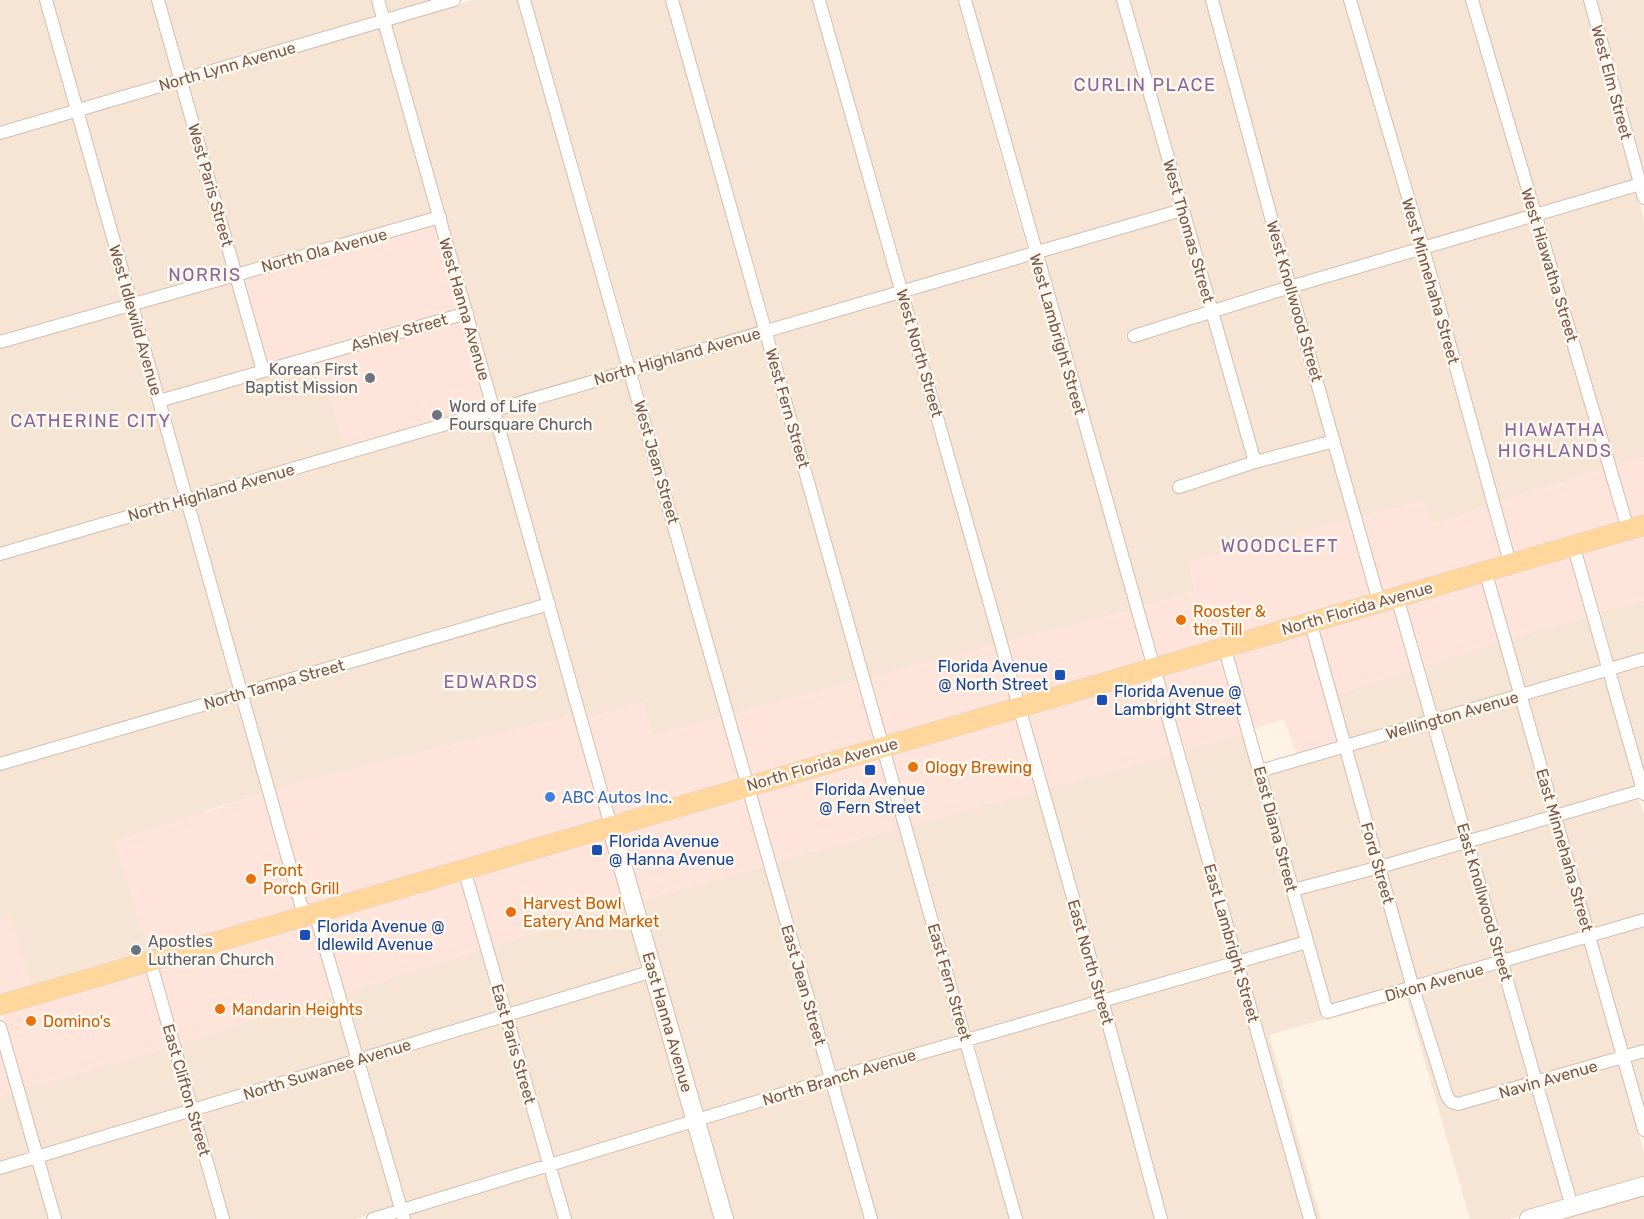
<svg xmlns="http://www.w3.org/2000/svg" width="1644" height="1219" font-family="Rubik,sans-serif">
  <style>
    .residential { fill: #f6e5d4 }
    .commercial { fill: #fee4da }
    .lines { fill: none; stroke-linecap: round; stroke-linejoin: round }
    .street-casing { stroke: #d3bdae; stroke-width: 14 }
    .secondary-casing { stroke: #d6bdab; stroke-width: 20 }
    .primary-casing { stroke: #dcd4d0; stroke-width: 21 }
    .street { stroke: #fff; stroke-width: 12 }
    .secondary { stroke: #fff; stroke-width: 18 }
    .primary { stroke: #ffd79c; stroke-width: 20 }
    .worship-dot { fill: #6b7280; stroke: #fff8ee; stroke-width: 2 }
    .food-dot { fill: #e8710a; stroke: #fff8ee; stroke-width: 2 }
    .transit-dot { fill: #1a4fb4; stroke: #fff8ee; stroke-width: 2 }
    .shop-dot { fill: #3f7fe0; stroke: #fff8ee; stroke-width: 2 }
    .labels { text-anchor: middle; stroke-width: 5; stroke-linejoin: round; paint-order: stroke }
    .street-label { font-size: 16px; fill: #795949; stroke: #fff8ee }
    .worship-label { font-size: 16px; fill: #5b616d; stroke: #fff8ee; text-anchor: start }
    .food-label { font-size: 16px; fill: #c56008; stroke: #fff8ee; text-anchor: start }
    .transit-label { font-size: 16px; fill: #164399; stroke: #fff8ee; text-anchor: start }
    .shop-label { font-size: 16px; fill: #366cbe; stroke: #fff8ee; text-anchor: start }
    .neighbourhood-label { font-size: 18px; letter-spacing: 1.5px; fill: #88659c; stroke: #fff8ee }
  </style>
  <rect width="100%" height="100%" fill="#fdf4e6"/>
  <path class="residential" d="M0,0h39l30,107 -69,20z
    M52,0h99l23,76 -93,27z
    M164,0h208l5,17 -191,56z
    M385,0h50l-47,14z
    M474,0h44l105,366 -125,36 -107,-378z
    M531,0h135l93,327 -124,35z
    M678,0h135l82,287 -124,36z
    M826,0h132l69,249 -120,35z
    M971,0h146l58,206 -136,39z
    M1129,0h77l77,284 -67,20z
    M1219,0h124l72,245 -121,35z
    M1356,0h110l62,212 -101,29z
    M1479,0h105l49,181 -93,27z
    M1596,0h48v175z
    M380,27l52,187 -192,53 -51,-184z
    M177,86l51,185 -92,27 -52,-184z
    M72,117l52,184 -124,36v-199z
    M1636,191l8,30v236l-28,8 -74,-246z
    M1178,217l26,90 -77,26 4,10 76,-25 41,141 -76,24 3,10 82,-25 72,-20 20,72 -160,42 6,29 -52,15 -101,-350z
    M1531,222l73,247 -105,32 -69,-249z
    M1418,255l69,250 -51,20 -14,-24 -61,16 -64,-226z
    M1030,259l102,351 -125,32 -97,-348z
    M231,281l24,86 -92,27 -24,-86z
    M1286,294l40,143 -66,19 -41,-142z
    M898,297l97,348 -125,33 -96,-344z
    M127,312l52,184 -179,52v-200z
    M762,337l96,344 -124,33 -96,-341z
    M319,360l26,88 -155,45 -24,-88z
    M626,376l96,341 -70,19 -9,-34 -55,16 -87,-305z
    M490,416l51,184 -296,87 -52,-184z
    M182,507l51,183 -233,68v-199z
    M1644,600v54l-30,8 -14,-50z
    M544,611l30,104 -265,65 -35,10 -26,-93z
    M1588,616l14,50 -76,22 -15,-50z
    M1500,641l14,51 -76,22 -14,-48z
    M1644,665v106l-27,-98z
    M1412,670l14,47 -77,22 -12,-45z
    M1605,676l30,110 -76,23 -30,-110z
    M236,701l27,93 -59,17 -54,144 -118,35 -23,-72 -9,2v-150z
    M1517,702l31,110 -77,22 -30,-110z
    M1429,728l31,109 -76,23 -32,-110z
    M1243,733l57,205 -58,16 -57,-204z
    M1340,753l33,111 -76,20 -29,-109z
    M1173,754l57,203 -124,36 -58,-205z
    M1036,791l58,206 -123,35 -59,-207z
    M1638,797l6,19v99l-50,14 -32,-110z
    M1551,822l31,111 -76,22 -32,-111z
    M900,828l59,208 -124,36 -59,-210z
    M1463,848l32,110 -78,23 -30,-110z
    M764,866l59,209 -123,39 -62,-213z
    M1375,874l31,110 -75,21 -31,-111z
    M627,904l19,63 -135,41 -19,-62z
    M1644,926v119l-16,5 -31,-110z
    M1585,943l31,110 -75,23 -32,-111z
    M1303,948l20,72 -54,15 52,184h-5l-71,-255z
    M480,950l19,62 -136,40 -18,-60z
    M1233,967l71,252h-136l-59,-215z
    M1498,969l31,110 -74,18 -34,-106z
    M649,978l39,140 -134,40 -40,-139z
    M333,995l19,61 -155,47 -17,-60z
    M1409,995l36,108 -1,3 5,4 11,-1 72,-20 32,114 -54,16h-40l-63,-220 -72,18 -1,-1z
    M1097,1007l58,212h-132l-49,-176z
    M502,1022l41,140 -137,41 -40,-140z
    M962,1046l48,173h-133l-39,-137z
    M168,1047l17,60 -143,43 -18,-61z
    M1644,1056v52l-13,-48z
    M1619,1064l25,89v27l-68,20 -32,-114z
    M355,1066l40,141 -40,12h-126l-29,-106z
    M826,1086l38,133h-134l-27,-95z
    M13,1093l17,60 -30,9v-66z
    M188,1117l28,102h-154l-17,-59z
    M691,1128l26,91h-146l-14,-50z
    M33,1163l16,56h-49v-46z
    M546,1172l12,47h-147l-2,-5z
    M1644,1191v28h-79l-1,-4z"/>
  <path class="commercial" d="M435,224l24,85 -192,55 -24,-86z
    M462,320l25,86 -142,42 -26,-88z
    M1644,457v62l-11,3 -17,-57z
    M1604,469l17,56 -107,31 -15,-55z
    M1422,501l14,24 51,-20 15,55 -119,35 -22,-78z
    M1349,520l23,78 -213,62 -16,-54 52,-15 -7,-29z
    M1644,530v70l-44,12 -19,-64z
    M1569,551l19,65 -77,22 -18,-64z
    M1481,577l19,64 -76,25 -19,-66z
    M1393,604l19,66 -75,24 -19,-70z
    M1132,610l15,53 -124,36 -16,-57z
    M1306,628l31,115 -40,12 -13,-36 -30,10 -23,-79z
    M995,645l17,58 -125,36 -17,-61z
    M1220,653l23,80 -58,17 -23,-80z
    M1150,674l23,80 -125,34 -22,-78z
    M859,681l17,62 -124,36 -18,-65z
    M643,701l9,35 70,-19 18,65 -124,37 -28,-101z
    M1015,713l21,78 -124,34 -22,-75z
    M574,715l30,107 -295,87 -35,-119 35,-10z
    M879,753l21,75 -124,34 -21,-73z
    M743,793l21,73 -126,35 -19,-72z
    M263,794l34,119 -147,42 -36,-114z
    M607,832l20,72 -135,42 -21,-74z
    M460,876l20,74 -135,42 -22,-75z
    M10,917l22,73 -32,10v-80z
    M311,920l22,75 -153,48 -23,-78z
    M145,968l23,79 -144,42 -23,-78z
    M0,1049l13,44 -13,3z"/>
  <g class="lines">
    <g class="street-casing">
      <path id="street" d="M46,0l255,905 17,18 86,296
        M158,0l105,371
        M378,0l233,826
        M524,0l347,1219
        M672,0l344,1219
        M819,0l283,1000 59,219
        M965,0l345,1219
        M1123,0l132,462
        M1212,0l78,287 89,315
        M1350,0l73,248 87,315
        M1472,0l156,529
        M1590,0l54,198
        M0,133l454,-133
        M1134,336l156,-49 354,-104
        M0,342l440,-125
        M159,401l308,-88
        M1179,487l76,-25 79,-21
        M1573,544l71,250
        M0,554l1182,-344
        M1485,570l159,560
        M1397,597l175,610
        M1310,621l103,367 34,108 4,6 7,2 186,-53
        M1224,646l103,366 317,-92
        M0,764l549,-160
        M1260,771l384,-112
        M464,869l101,350
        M1293,890l87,-23 264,-77
        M150,961l73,258
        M0,1027l55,192
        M0,1168l653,-197
        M373,1219l458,-140 476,-137"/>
    </g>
    <g class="secondary-casing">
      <path id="secondary" d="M611,826l113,393
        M1529,1219l115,-33"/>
    </g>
    <g class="primary-casing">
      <path id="primary" d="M0,1005l1644,-480"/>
    </g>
    <use href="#street" class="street"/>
    <use href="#secondary" class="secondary"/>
    <use href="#primary" class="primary"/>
  </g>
  <g class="worship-dot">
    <circle cx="370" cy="378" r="6"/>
    <circle cx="437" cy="415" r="6"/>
    <circle cx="136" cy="950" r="6"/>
  </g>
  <g class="food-dot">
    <circle cx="1181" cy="620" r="6"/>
    <circle cx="913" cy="767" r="6"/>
    <circle cx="251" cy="879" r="6"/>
    <circle cx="511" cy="912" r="6"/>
    <circle cx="220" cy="1009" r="6"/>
    <circle cx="31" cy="1021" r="6"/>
  </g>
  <g class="transit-dot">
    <rect x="1054" y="669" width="12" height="12" rx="3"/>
    <rect x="1096" y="694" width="12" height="12" rx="3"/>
    <rect x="864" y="764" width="12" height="12" rx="3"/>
    <rect x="591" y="844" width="12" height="12" rx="3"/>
    <rect x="299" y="929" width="12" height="12" rx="3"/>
  </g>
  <circle class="shop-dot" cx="550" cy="797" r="6"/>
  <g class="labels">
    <g class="street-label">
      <text transform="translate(227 66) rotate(-16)" y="6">North Lynn Avenue</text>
      <text transform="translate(1612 82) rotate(75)" y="6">West Elm Street</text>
      <text transform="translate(211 185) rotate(74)" y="6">West Paris Street</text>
      <text transform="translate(1189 231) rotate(74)" y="6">West Thomas Street</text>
      <text transform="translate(324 250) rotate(-15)" y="6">North Ola Avenue</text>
      <text transform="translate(1550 265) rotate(73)" y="6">West Hiawatha Street</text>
      <text transform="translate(1431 281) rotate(74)" y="6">West Minnehaha Street</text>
      <text transform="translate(1295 301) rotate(74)" y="6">West Knollwood Street</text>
      <text transform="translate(465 309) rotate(74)" y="6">West Hanna Avenue</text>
      <text transform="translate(136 320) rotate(74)" y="6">West Idlewild Avenue</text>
      <text transform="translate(399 332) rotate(-16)" y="6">Ashley Street</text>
      <text transform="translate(1058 334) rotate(74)" y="6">West Lambright Street</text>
      <text transform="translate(920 353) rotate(74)" y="6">West North Street</text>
      <text transform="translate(677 356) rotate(-16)" y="6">North Highland Avenue</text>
      <text transform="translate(788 408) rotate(74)" y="6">West Fern Street</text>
      <text transform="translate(657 462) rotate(74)" y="6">West Jean Street</text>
      <text transform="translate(211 492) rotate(-16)" y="6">North Highland Avenue</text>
      <text transform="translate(1357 608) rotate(-16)" y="6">North Florida Avenue</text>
      <text transform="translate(274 684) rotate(-16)" y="6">North Tampa Street</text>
      <text transform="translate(1452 715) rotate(-16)" y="6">Wellington Avenue</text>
      <text transform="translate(822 764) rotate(-16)" y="6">North Florida Avenue</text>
      <text transform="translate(1276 829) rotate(75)" y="6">East Diana Street</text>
      <text transform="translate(1565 850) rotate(74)" y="6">East Minnehaha Street</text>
      <text transform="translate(1378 863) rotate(74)" y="6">Ford Street</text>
      <text transform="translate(1485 902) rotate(74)" y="6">East Knollwood Street</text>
      <text transform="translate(1232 943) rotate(74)" y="6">East Lambright Street</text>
      <text transform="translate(1091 962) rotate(74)" y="6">East North Street</text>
      <text transform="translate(950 982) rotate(74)" y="6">East Fern Street</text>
      <text transform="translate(1434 982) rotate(-16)" y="6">Dixon Avenue</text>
      <text transform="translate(804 985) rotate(74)" y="6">East Jean Street</text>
      <text transform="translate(668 1022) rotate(74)" y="6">East Hanna Avenue</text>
      <text transform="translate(514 1044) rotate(74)" y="6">East Paris Street</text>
      <text transform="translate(327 1069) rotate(-17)" y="6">North Suwanee Avenue</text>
      <text transform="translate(839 1077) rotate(-17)" y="6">North Branch Avenue</text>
      <text transform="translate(1548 1079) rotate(-16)" y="6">Navin Avenue</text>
      <text transform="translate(187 1090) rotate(74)" y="6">East Clifton Street</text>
    </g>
    <g class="worship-label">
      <text x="358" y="375" text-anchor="end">Korean First<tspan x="358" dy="18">Baptist Mission</tspan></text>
      <text x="449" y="412">Word of Life<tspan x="449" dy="18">Foursquare Church</tspan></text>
      <text x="148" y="947">Apostles<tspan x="148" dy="18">Lutheran Church</tspan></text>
    </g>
    <g class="food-label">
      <text x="1193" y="617">Rooster &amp;<tspan x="1193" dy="18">the Till</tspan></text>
      <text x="925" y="773">Ology Brewing</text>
      <text x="263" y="876">Front<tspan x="263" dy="18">Porch Grill</tspan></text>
      <text x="523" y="909">Harvest Bowl<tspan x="523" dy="18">Eatery And Market</tspan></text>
      <text x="232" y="1015">Mandarin Heights</text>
      <text x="43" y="1027">Domino's</text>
    </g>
    <g class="transit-label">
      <text x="1048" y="672" text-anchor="end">Florida Avenue<tspan x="1048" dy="18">@ North Street</tspan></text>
      <text x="1114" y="697">Florida Avenue @<tspan x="1114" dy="18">Lambright Street</tspan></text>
      <text x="870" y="795" text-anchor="middle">Florida Avenue<tspan x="870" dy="18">@ Fern Street</tspan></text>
      <text x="609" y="847">Florida Avenue<tspan x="609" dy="18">@ Hanna Avenue</tspan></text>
      <text x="317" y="932">Florida Avenue @<tspan x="317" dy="18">Idlewild Avenue</tspan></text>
    </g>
    <g class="shop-label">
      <text x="562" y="803">ABC Autos Inc.</text>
    </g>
    <g class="neighbourhood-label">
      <text x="1145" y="91">CURLIN PLACE</text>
      <text x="205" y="281">NORRIS</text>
      <text x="91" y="427">CATHERINE CITY</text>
      <text x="1555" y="436">HIAWATHA<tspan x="1555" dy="21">HIGHLANDS</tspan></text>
      <text x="1280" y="552">WOODCLEFT</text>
      <text x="491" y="688">EDWARDS</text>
    </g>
  </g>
</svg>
